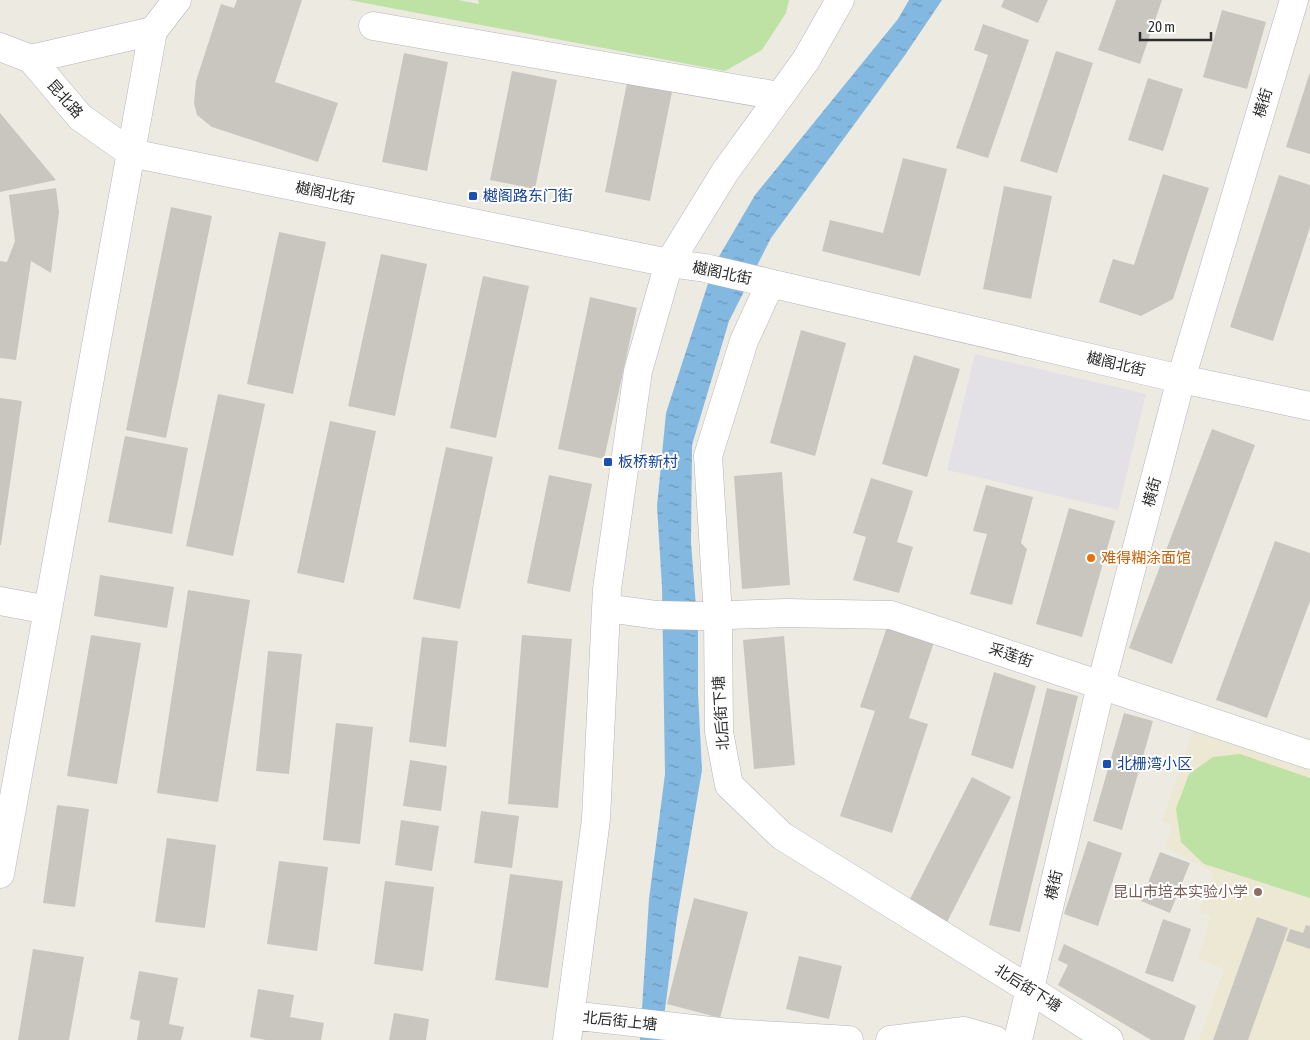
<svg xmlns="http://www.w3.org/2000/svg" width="1310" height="1040" font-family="'Asap Condensed','Noto Sans SC',sans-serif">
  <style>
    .industrial { fill: #e3e1e6 }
    .education { fill: #ece8d4 }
    .pitch { fill: #bde2a3 }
    .water { fill: url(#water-ripples) }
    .building { fill: #c9c6c0 }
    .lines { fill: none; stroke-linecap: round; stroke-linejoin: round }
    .minor-casing { stroke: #b5b5bf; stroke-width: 29 }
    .minor { stroke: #fff; stroke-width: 28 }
    .transit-dot { fill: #1a4fb4; stroke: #fff; stroke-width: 2 }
    .food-dot { fill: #e8710a; stroke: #fff; stroke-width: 2 }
    .education-dot { fill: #8d6e63; stroke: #fff; stroke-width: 2 }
    .labels { text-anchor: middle; stroke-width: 4; stroke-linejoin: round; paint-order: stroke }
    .street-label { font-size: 15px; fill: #2d2d2d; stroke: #fff }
    .transit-label { font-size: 15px; fill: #164399; stroke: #fff; text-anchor: start }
    .food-label { font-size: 15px; fill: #c56008; stroke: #fff; text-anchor: start }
    .education-label { font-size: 15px; fill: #785e54; stroke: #fff; text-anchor: end }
  </style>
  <defs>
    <pattern id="water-ripples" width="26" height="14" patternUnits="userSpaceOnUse" patternTransform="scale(1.25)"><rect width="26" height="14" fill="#83b9e1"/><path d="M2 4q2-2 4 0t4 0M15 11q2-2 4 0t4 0" fill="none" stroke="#6c97b7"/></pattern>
  </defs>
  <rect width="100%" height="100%" fill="#edeae2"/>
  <path class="industrial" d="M975,354l171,40 -28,116 -171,-40z"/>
  <path class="education" d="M1195,725l115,39v276h-111l25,-71 -26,-11 13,-42 -12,-4 14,-40 -48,-24 7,-23 -10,-4z"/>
  <path class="pitch" d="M349,0h109l21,4 -1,-4h311l-3,13 -24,37 -37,21z
    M1240,754l70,24v120l-106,-34 -23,-22 -5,-33 13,-35 24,-17z"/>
  <path class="water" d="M909,0h33l-37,55 -134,183 -42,83 -37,124 -1,98 7,89v61l4,77 -25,148 -16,122h-21l9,-141 16,-125 -3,-187 -5,-81 9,-93 48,-148 41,-70 143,-176z"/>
  <path class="building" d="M237,0h65l-27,82 63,21 -20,59 -106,-35 -15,-12 -3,-12 2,-22 25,-77 13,4z
    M1004,0h44l-10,23 -37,-16z
    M1116,0h46l-22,64 -42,-14z
    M1222,10l44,12 -19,67 -44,-12z
    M983,24l46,16 -41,118 -32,-10 32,-93 -14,-5z
    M1056,51l37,12 -36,110 -37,-12z
    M404,53l44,9 -21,109 -45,-9z
    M512,71l45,9 -22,109 -45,-9z
    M1310,72v82l-24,-7z
    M1148,78l35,11 -20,62 -35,-11z
    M627,83l45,9 -22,109 -45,-9z
    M0,113l56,67 -56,12z
    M903,158l44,11 -27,107 -98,-25 8,-31 53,13z
    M1163,174l46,14 -36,111 -32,17 -42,-14 14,-43 21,6z
    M1279,175l31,10v42l-37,114 -43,-14z
    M1004,186l48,10 -21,103 -48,-10z
    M56,188l3,24 -8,61 -20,-12 -15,99 -16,-2v-97l7,1 8,-21 -6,-46z
    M171,207l41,9 -46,222 -40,-8z
    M279,232l47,10 -33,152 -46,-10z
    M381,254l46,10 -32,152 -47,-10z
    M483,276l46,10 -33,152 -46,-10z
    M590,297l47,11 -33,151 -46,-10z
    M801,330l45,13 -31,113 -45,-13z
    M914,355l46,14 -33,108 -45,-13z
    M218,394l47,10 -32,152 -47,-10z
    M0,398l22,3 -21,144h-1z
    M330,421l46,10 -32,152 -47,-10z
    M1212,429l43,16 -83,219 -43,-16z
    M125,436l63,12 -16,86 -64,-12z
    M446,447l47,10 -33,152 -47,-10z
    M782,472l8,113 -48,4 -8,-113z
    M549,475l43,9 -22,108 -43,-9z
    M871,478l42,13 -16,51 16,5 -14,46 -46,-13 13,-43 -13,-4z
    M986,485l47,12 -12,46 6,6 -15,56 -42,-11 17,-60 -14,-3z
    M1069,508l46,13 -33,116 -46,-13z
    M1275,541l35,12v48l-43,117 -51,-18z
    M100,575l74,12 -7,41 -73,-12z
    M188,590l62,10 -32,202 -61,-9z
    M887,627l47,15 -25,76 19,6 -36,109 -52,-17 35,-105 -15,-4z
    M91,635l50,8 -24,141 -50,-8z
    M522,635l50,4 -14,169 -50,-4z
    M784,636l11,129 -41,4 -11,-129z
    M422,637l36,4 -12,106 -37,-5z
    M268,651l34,3 -13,120 -33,-3z
    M994,672l42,14 -23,83 -42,-14z
    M1047,688l31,8 -58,236 -31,-7z
    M1124,713l29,8 -31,109 -29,-9z
    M336,723l37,4 -13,117 -37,-4z
    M410,760l37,6 -6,45 -38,-5z
    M972,777l39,20 -66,129 -39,-19z
    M57,805l32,4 -14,98 -32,-4z
    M481,811l38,5 -7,52 -38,-5z
    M401,820l38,6 -7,45 -37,-6z
    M167,838l49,7 -11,83 -50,-6z
    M1088,841l34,12 -24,73 -34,-12z
    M1160,852l30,11 -20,50 -29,-12z
    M279,861l49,6 -11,84 -50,-7z
    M510,874l53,7 -15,107 -53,-8z
    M385,881l49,6 -11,84 -49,-7z
    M694,898l54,14 -28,106 -53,-14z
    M1257,917l31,11 -40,112h-35z
    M1163,919l28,10 -18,53 -28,-9z
    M1306,925l4,1v23l-24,-8 4,-12 13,4z
    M1064,944l132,62 -12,34h-33l-93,-55 10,-20 -10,-5z
    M33,949l51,8 -15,83h-51z
    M799,956l43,10 -13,53 -43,-10z
    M139,971l39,7 -9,46 15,3 -3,13h-44l3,-19 -10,-2z
    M258,989l36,6 -4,22 34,6 -3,17h-55l-16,-3z
    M394,1013l35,6 -3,21h-37z"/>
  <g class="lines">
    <g class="minor-casing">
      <path id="minor" d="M373,26l406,70
        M0,47l31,12 49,58 51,36 538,110 36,5 476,111 129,27
        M31,59l122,-28
        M770,284l-26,57 -36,115 10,160 1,116 10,53 53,51 247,153 80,51
        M0,601l48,9
        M606,608l51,7 46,1 83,-3 105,2 419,140
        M0,874l153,-843 24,-31
        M570,1015l159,18 120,7
        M567,1040l29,-221 11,-230 31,-218 31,-108 56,-91 81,-112 34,-60
        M890,1040l74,-9 31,9
        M1018,1040l83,-355 80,-306 113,-379"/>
    </g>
    <use href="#minor" class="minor"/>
  </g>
  <g class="transit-dot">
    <rect x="468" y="191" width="10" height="10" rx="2.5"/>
    <rect x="603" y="457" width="10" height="10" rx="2.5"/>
    <rect x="1102" y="759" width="10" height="10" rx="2.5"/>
  </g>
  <circle class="food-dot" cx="1091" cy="558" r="5"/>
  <circle class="education-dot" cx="1258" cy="892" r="5"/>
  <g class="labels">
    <g class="street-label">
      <text transform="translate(65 99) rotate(48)" y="5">昆北路</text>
      <text transform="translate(1263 103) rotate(-73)" y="5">横街</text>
      <text transform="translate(325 193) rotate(12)" y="5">樾阁北街</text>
      <text transform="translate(722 273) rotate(12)" y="5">樾阁北街</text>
      <text transform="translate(1116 364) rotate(13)" y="5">樾阁北街</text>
      <text transform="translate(1152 492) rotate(-75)" y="5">横街</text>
      <text transform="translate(1011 655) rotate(19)" y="5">采莲街</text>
      <text transform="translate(721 713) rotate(-94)" y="5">北后街下塘</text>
      <text transform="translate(1054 885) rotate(-77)" y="5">横街</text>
      <text transform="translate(1028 988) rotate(32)" y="5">北后街下塘</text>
      <text transform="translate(620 1021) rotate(6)" y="5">北后街上塘</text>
    </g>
    <g class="transit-label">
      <text x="483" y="201">樾阁路东门街</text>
      <text x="618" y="467">板桥新村</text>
      <text x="1117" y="769">北栅湾小区</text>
    </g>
    <g class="food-label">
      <text x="1101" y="563">难得糊涂面馆</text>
    </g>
    <g class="education-label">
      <text x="1248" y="897">昆山市培本实验小学</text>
    </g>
  </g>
  <path d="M1140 32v8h71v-8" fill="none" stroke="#2d2d2d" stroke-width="2.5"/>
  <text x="1148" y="32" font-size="15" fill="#2d2d2d" stroke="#ffffff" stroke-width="4" paint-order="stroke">20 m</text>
</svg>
